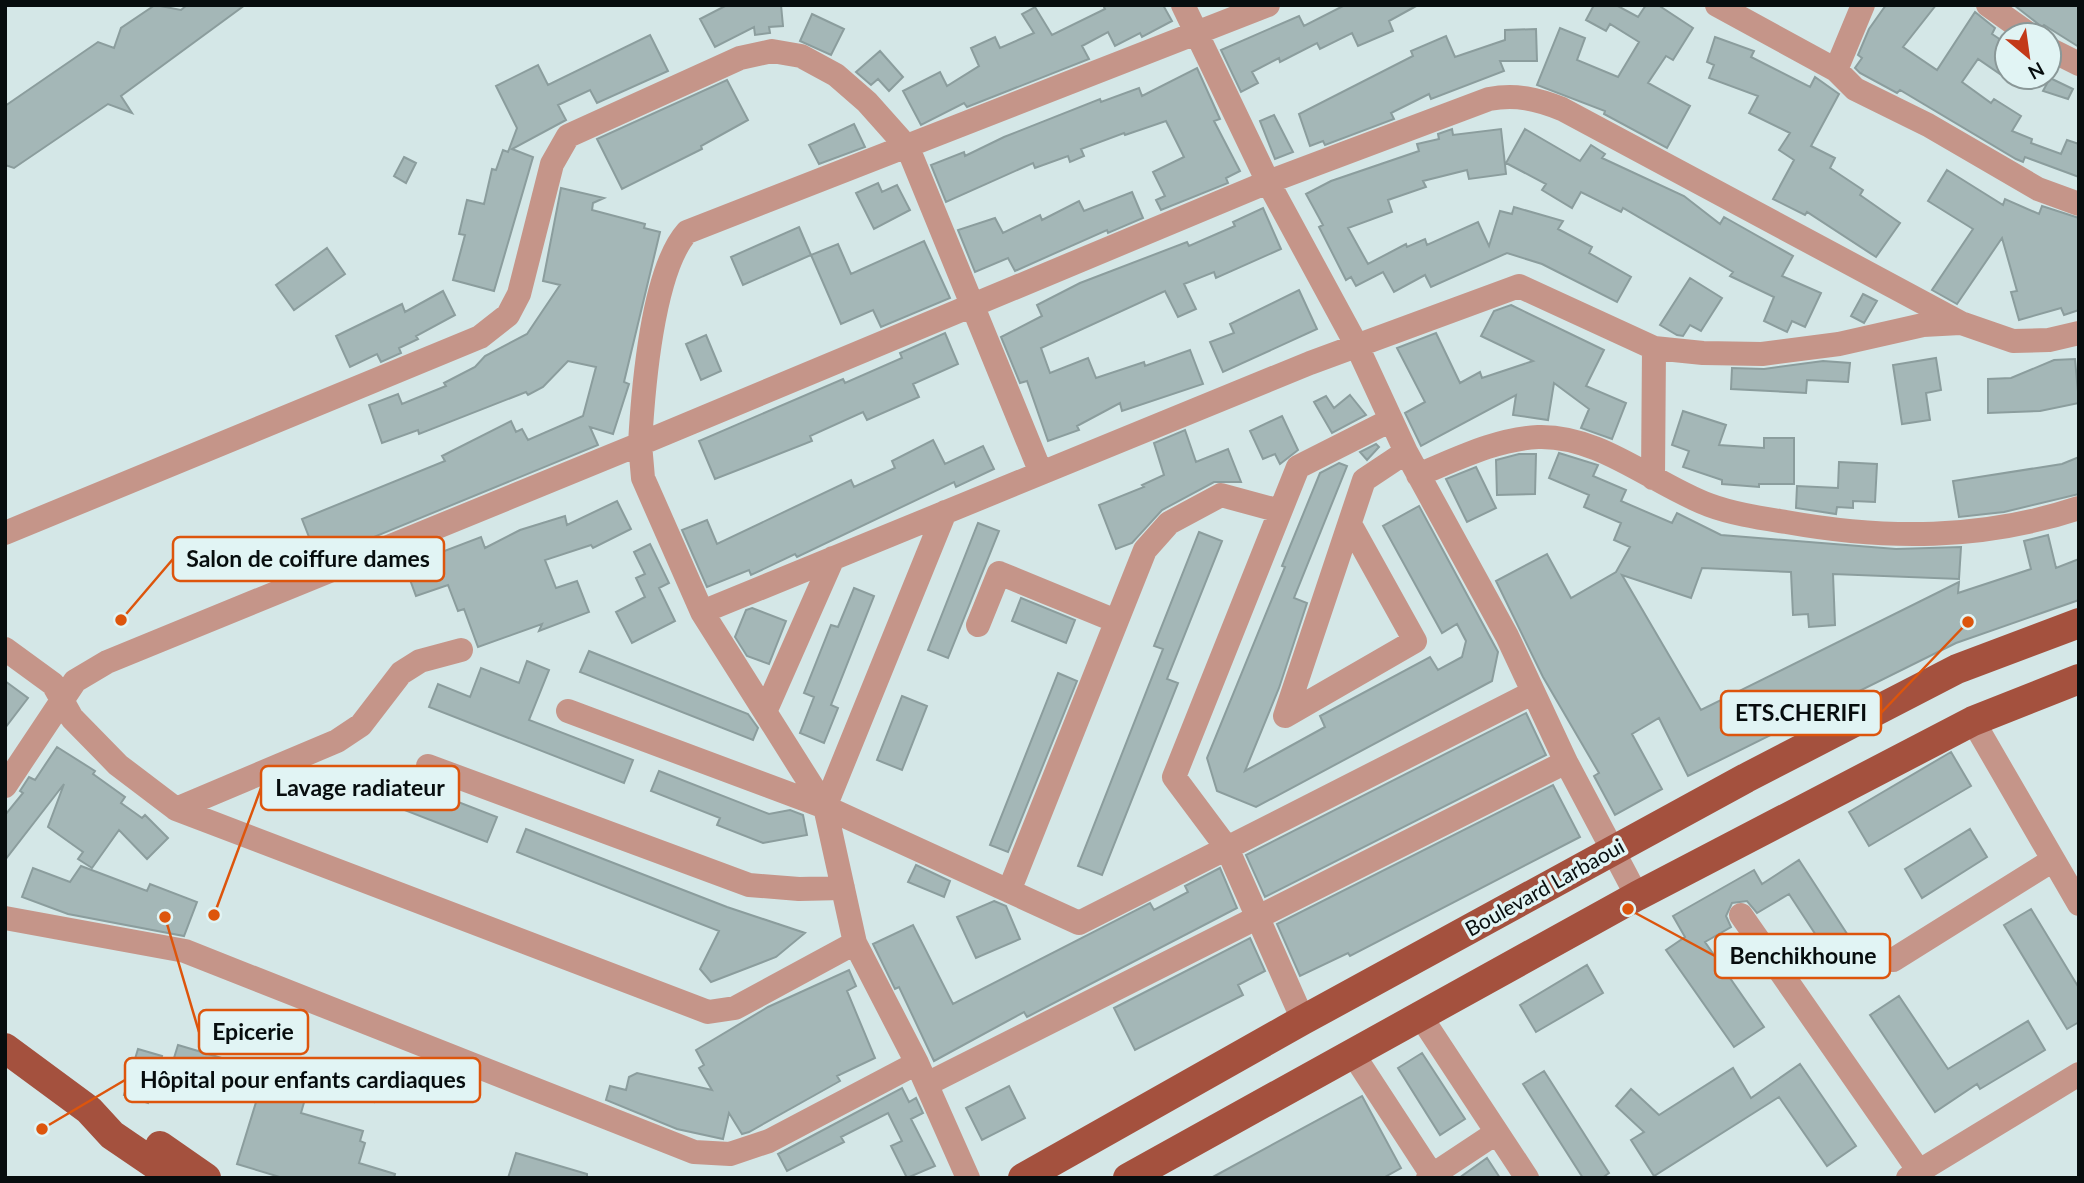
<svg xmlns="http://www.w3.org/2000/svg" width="2084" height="1183" font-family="Lato,sans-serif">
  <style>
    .building { fill: #a4b7b7; stroke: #8b9d9d; stroke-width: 2 }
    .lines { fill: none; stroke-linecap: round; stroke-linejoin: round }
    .minor { stroke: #c59589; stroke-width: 24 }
    .major { stroke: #a4513e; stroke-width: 30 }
    .labels { text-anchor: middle; stroke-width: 7; stroke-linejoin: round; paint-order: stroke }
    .street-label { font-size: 21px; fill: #070d0e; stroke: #e1f4f4 }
    .leader { fill: none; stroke: #dd550c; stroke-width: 2.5 }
    .callout-dot { fill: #dd550c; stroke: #e1f4f4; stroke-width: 2.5 }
    .callout { fill: #e1f4f4; stroke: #dd550c; stroke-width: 2.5 }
    .callout-label { font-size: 23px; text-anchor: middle; font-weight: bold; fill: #070d0e }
  </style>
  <rect width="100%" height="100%" fill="#d4e7e7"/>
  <path class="building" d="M155,5l26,5 6,-5h58l-124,91 11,17 -24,-9 -94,64 -9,-3v-59l93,-64 16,6 7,-20z
    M727,5h54l2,21 -14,1 1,6 -15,2 -1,-8 -39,20 -15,-28z
    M1103,5h60l9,16 -30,16 -2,-4 -25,13 -7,-14 -26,14 7,13 -122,48 -3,-4 -43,22 -18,-34 37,-19 7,14 32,-20 -8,-18 24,-11 5,11 34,-15 -12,-19 13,-7 17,28 53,-26z
    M1345,5h73l-29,16 4,10 -35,15 -6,-13 -32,16 -3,-6 -37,19 -1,-4 -27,14 6,11 -17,9 -20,-42 78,-34 5,10z
    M1594,5h22l22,12 8,-12h12l35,23 -20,32 -7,-4 -18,27 42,23 -23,42 -63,-34 1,-3 -68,-26 23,-57 25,10 -8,22 41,17 21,-35 -29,-18 -4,7 -20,-11z
    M1886,5h50l-33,42 34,23 38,-58 20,16 -3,6 15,10v19l-7,11 -22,-15 -16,23 29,21 3,-4 27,17 -9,15 20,8 -1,4 30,11 6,-14 12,4v33l-54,-20 -2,5 -7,-3 -116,-69 -3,3 -37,-20 -5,-5 7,-10 -4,-3 11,-26z
    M2014,5h65v42l-35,-22 -2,2z
    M812,14l32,15 -13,26 -31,-14z
    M1536,29l1,32h-37l4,10 -73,28 -2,-5 -38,19 3,6 -69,26 -2,-4 -13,5 -11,-32 114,-58 -2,-5 35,-15 9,21 50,-17v-10z
    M650,35l18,36 -71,32 -7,-13 -32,15 8,15 -54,29 21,8 -39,134 -41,-11 12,-45 -6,-1 8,-34 17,4 8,-35 4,1 7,-20 5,2 9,-24 -21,-42 42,-21 10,20z
    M1715,37l39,14 -3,6 59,30 5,-10 24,17 -28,52 24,12 -5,10 33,22 -3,5 40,28 -24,34 -69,-45 -2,3 -32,-16 21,-39 -15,-10 11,-17 -41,-20 9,-17 -49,-18 5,-13 -7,-3z
    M880,51l23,26 -14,14 -11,-12 -7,6 -15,-13z
    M1197,68l23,51 -6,2 26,50 -14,7 2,5 -67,27 -5,-10 9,-4 -12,-24 31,-15 -18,-36 -41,14 -1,-2 -43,16 3,7 -14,6 -2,-6 -33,12 -2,-5 -87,39 -15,-37 33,-13 1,4 39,-19 96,-38 1,3 38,-14 3,8z
    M2050,78l23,11 -5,10 -25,-8z
    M727,80l21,40 -47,26 1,3 -80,40 -25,-50z
    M1274,115l19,37 -18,7 -15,-38z
    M854,124l11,23 -46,17 -10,-19z
    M1452,129l1,6 48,-6 5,45 -37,5 -2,-9 -44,11 3,6 -38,13 4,12 -44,16 20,36 38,-20 1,3 18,-8 2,6 51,-23 11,24 11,-35 12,3 2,-7 49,14 -5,8 34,18 -3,6 42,24 -14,25 -75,-38 -35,-11 -76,34 -6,-12 -31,17 -11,-20 -27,14 -5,-9 -5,3 -27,-53 4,-2 -17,-31 25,-13 88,-30 -2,-7 22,-5 -1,-5z
    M1525,129l55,32 11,-16 14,9 -3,4 82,38 36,28 4,-7 69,39 -11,20 39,17 -16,34 -13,-6 -5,11 -23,-11 10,-24 -44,-21 3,-4 -110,-64 -2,4 -40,-20 -9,16 -30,-18 4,-6 -40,-21z
    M404,157l12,6 -10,20 -12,-7z
    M1947,170l56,35 2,-6 34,15 3,-8 37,12v92l-15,5 -3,-7 -42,12 -8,-28 6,-1 -15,-53 -45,66 -25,-14 41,-61 -45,-28z
    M878,183l4,9 15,-7 13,25 -36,19 -18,-36z
    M561,188l43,10 -11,5 -1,7 53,14 -1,4 16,4 -36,150 5,2 -16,50 -23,-7 8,18 -280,115 -16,-41 143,-58 -3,-5 69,-35 5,11 6,-3 6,11 55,-24 13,-49 -28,-6 -25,26 -15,8 -2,-3 -107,42 -1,-4 -36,13 -13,-38 29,-11 4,10 44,-18 -2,-3 31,-16 10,-11 42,-22 33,-49 -17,-4z
    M1132,192l11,26 -35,15 -1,-3 -92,41 -7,-13 -33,14 -17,-42 37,-12 8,15 37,-18 2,5 37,-19 5,10z
    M1263,208l18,41 -65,29 -2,-6 -30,12 12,25 -18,8 -13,-26 -124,57 9,25 38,-15 8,20 48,-16 1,4 45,-16 13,34 -81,27 -2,-8 -43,23 2,4 -31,11 -21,-60 -7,2 -19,-46 41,-21 -5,-11 43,-22 107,-41 2,4 46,-20 -2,-4z
    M799,227l12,28 -68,30 -12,-28z
    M924,241l26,57 -69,29 -8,-17 -32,14 -30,-69 27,-11 13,30z
    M327,248l18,26 -51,36 -18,-25z
    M1690,278l32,20 -21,33 -11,-6 -7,11 -6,-1 -17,-10z
    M1299,290l18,39 -94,43 -13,-30 24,-9 -4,-9z
    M443,291l12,24 -39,21 2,3 -19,9 2,5 -20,9 -4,-8 -27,13 -14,-31 66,-32 3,8z
    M1863,294l14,7 -13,22 -13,-7z
    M1511,305l93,45 -18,36 40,17 -14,36 -31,-11 8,-19 -35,-26 -6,37 -35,-5 3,-20 -95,51 -16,-33 20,-11 -28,-54 39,-15 24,50 20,-11 2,6 51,-17 -52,-25 13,-25z
    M945,333l13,31 -45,20 6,13 -52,23 -4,-8 -53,24 2,5 -97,38 -16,-38 144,-62 2,4 57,-25 -2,-5z
    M706,335l15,36 -20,9 -15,-36z
    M1936,358l5,32 -15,3 4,27 -28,4 -9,-59z
    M2075,359l4,44 -39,8 -52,2v-34l23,-1 43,-18z
    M1823,361l27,2 -2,19 -41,-2 -1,13 -75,-4 1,-21 32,1z
    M1350,395l16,20 -34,18 -18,-31 12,-6 8,12z
    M1683,411l43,14 -7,20 45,3v-10h30v46h-35v3l-37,-3v-4l-39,-13 6,-16 -17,-6z
    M1282,416l16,34 -18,14 -5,-10 -12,5 -13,-28z
    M1185,430l11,32 32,-13 13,33h-27l-52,28 -30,33 -16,6 -17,-44 45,-18 -2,-2 22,-10 -10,-32z
    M933,440l12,24 38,-18 11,23 -38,18 -2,-5 -157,75 -2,-3 -44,21 -2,-5 -42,17 -25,-57 25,-10 10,24 134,-64 3,7 41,-19 -3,-7z
    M1376,444l3,3 -12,13 -7,-8z
    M1559,453l39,12 -5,11 33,14 -5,11 51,22 5,-10 44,22 175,14 65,-2 -2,32 -126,-5 2,51 -26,2 -1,-13 -15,1 -2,-43 -89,-4 -11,30 -69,-23 79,135 258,-128 -1,11 73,-24 -7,-28 24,-6 8,33 23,-9v41l-123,43 -268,133 -29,-58 -27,16 30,55 -47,26 -21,-39 5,-3 -56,-96 -47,-96 51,-27 24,44 45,-26 14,-25 -16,-7 7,-17 -37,-16 5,-12 -40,-17z
    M1519,454h17l-1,40 -38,1 -1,-35z
    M2079,457v37l-75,18 -45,5 -6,-36 109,-17z
    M1839,462l38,2 -2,38 -22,-1v7l-16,-1 -1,7 -40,-6 1,-22 41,2z
    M1339,463l8,3 -53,132 13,5 -28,85 -34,83 80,-44 -5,-11 110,-59 8,13 24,-13 4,-16 -9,-17 -15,9 -59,-107 36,-20 79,146 -6,29 -236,126 -39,-16 -10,-33 78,-191 -3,-1 38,-93z
    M1476,467l20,41 -29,14 -21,-43z
    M617,501l14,28 -38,19 -2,-3 -46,15 11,28 21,-7 12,31 -50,19 3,-7 -64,23 -14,-38 -6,2 -10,-26 -32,11 -11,-30 76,-29 4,11 35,-18 45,-14 2,9z
    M978,523l21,8 -51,127 -20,-8z
    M1199,532l23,9 -55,138 11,4 -76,192 -24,-9 85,-217 -9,-3z
    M650,544l19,39 -10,5 16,33 -43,22 -16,-31 29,-15 -9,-19 9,-4 -11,-22z
    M854,588l20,8 -43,109 7,3 -14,35 -24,-10 14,-36 -10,-4 27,-68 7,2z
    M1021,598l54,22 -9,23 -54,-22z
    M752,608l34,13 -17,43 -22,-8 -12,-19 11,-27z
    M589,651l159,63 10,14 -5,12 -173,-68z
    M527,661l22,9 -20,50 104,40 -9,23 -195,-76 9,-23 32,13 11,-29 38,15z
    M1058,673l19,8 -69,171 -18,-7z
    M5,681l23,17 -23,30z
    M902,696l25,10 -25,64 -25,-10z
    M1526,713l20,42 -281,142 -19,-42z
    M57,747l38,24 -2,3 32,23 -4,6 21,15 3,-3 23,23 -21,21 -28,-29 -27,38 -14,-9 5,-7 -35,-25 16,-43 -59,76v-45l18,-22 -3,-2 9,-14 6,3z
    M1951,752l20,34 -102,60 -20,-34z
    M659,771l110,43 21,-4 13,5 4,20 -44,8 -46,-18 3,-7 -69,-27z
    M386,774l111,43 -10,25 -111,-43z
    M1553,785l27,52 -230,119 -2,-3 -48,23 -23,-52z
    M526,829l201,78 78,26 -29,24 -65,25 -11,-13 19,-38 -202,-79z
    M1970,829l17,28 -65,41 -17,-29z
    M1799,860l54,83 -22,15 -42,-64 -32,19 -10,-12 -15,2 -6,13 5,11 -26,15 59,85 -30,20 -68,-97 19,-13 -12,-21 81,-46 8,14z
    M916,865l34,16 -6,16 -36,-15z
    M81,866l66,25 3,-7 47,18 -13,34 -116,-22 -46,-17 11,-29 37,14z
    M1220,868l17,40 -210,109 -3,-5 -90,49 -35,-74 -4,2 -22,-45 40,-19 40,79 197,-101 4,7 34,-18 -3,-6z
    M994,901l12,5 14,33 -44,19 -19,-41z
    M2031,909l48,79v34l-12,7 -63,-104z
    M1250,938l15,33 -27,14 5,10 -108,55 -21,-42z
    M1587,965l16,28 -67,39 -16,-27z
    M849,970l7,16 -9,5 28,67 -38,18 3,5 -91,51 -7,2 -13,-21 -6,26 -46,-10 -71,-29 4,-14 16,4 3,-13 8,-4 75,17 -13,-22 5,-3 -8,-15 72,-43z
    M1899,996l49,73 80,-48 17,29 -65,39 -3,-5 -42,28 -65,-97z
    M178,1045l57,17 -8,26 -57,-17z
    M138,1049l24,7 -14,47 -24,-8z
    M1422,1053l43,66 -25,16 -42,-67z
    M1800,1064l56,82 -29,20 -48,-69 -125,79 -23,-36 13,-8 -28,-26 15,-17 28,26 74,-47 18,30z
    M1544,1071l65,102 -7,5h-19l-60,-94z
    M360,1083l18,5 -4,14 -18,-5z
    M261,1086l44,13 -4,14 62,18 -3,10 5,2 -6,20 36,11 -1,4h-111l-46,-14z
    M1009,1086l16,32 -43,22 -16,-32z
    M902,1088l7,14 7,-4 7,15 -12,6 24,47 -28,12 -16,-32 11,-5 -14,-28 -47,24 3,5 -57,29 -9,-17z
    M1362,1096l39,72 -18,10h-172z
    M516,1153l71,21v4h-79z
    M1487,1158l13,20h-41z"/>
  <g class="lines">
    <path class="minor" d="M1183,5l85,177 89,164 49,106 101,184 59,126 71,134
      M1268,5l-581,227c-35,39 -44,159 -47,212l628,-262 221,-83c27,-5 48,0 73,10l399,214 52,18 36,-1 30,-7
      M1717,5l119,65 19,19 73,36 110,64 41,15
      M1988,5l42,30
      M2049,49l30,15
      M1836,70l27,-65
      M1418,475c39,-16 78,-36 120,-38 62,-2 115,47 171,68 24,9 52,13 77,17 100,18 196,18 293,-14
      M1653,478l1,-130
      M1350,524l65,117 -130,75 79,-236 42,-28
      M5,533l475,-196 28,-22 11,-21 33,-130 16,-28 172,-78 32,-7 29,5 35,19 31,27 41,46 133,325
      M702,612l608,-249 209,-77 135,62 49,5 59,1 77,-10 84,-19 37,-2
      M978,625l21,-52 117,48
      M5,649l48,35 19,34 46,47 58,44 532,203 27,-4 120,-65
      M568,711l257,96 254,116 148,-75 -53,-71 124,-310 93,-47
      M765,712l68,-154
      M1973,721l106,183
      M428,766l321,119 50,4 44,-1
      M5,786l70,-105 32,-19 533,-218 3,34 59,134 123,195 30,136 62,120 51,115
      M825,807l120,-295
      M176,809l161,-68 24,-16 40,-52 19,-12 41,-11
      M1009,891l136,-341 24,-27 52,-28 59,16
      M1741,915l178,256
      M5,918l180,33 509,201 36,2 39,-13 148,-78
      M1893,960l160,-100
      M1421,1017l106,161
      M1303,1020l-76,-172 305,-155
      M1353,1054l81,124
      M927,1084l639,-322
      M1428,1178l68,-45
      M1908,1178l171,-104"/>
    <path class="major" d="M5,1048l84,62 23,25 63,43
      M160,1146l46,32
      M1023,1178l280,-158 443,-242 211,-109 122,-46
      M1128,1178l509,-282 336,-175 106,-42"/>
  </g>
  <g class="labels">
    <g class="street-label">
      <text transform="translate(1545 888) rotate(-29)" y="7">Boulevard Larbaoui</text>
    </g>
  </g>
  <path class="leader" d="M121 620L173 559M1968 622L1881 713M214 915L261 788M1628 909L1715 956M165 917L199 1032M42 1129L125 1080"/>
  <g class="callout-dot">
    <circle cx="121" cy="620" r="7"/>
    <circle cx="1968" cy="622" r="7"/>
    <circle cx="214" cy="915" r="7"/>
    <circle cx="1628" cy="909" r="7"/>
    <circle cx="165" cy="917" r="7"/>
    <circle cx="42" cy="1129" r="7"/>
  </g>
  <g class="callout">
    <rect x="173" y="537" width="271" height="44" rx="7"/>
    <rect x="1721" y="691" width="160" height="44" rx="7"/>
    <rect x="261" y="766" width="198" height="44" rx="7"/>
    <rect x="1715" y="934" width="175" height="44" rx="7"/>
    <rect x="199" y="1010" width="109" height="44" rx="7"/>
    <rect x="125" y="1058" width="355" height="44" rx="7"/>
  </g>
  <g class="callout-label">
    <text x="308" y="567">Salon de coiffure dames</text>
    <text x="1801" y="721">ETS.CHERIFI</text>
    <text x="360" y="796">Lavage radiateur</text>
    <text x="1803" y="964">Benchikhoune</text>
    <text x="253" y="1040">Epicerie</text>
    <text x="303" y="1088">Hôpital pour enfants cardiaques</text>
  </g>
  <rect width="2084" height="1183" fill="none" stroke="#070d0e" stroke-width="14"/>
  <g transform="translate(2028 56) rotate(151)"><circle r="33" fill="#e1f4f4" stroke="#8a9898" stroke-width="2"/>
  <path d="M0-5L12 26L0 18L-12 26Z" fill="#c33918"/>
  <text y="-10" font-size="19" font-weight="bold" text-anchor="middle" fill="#070d0e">N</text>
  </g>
</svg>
